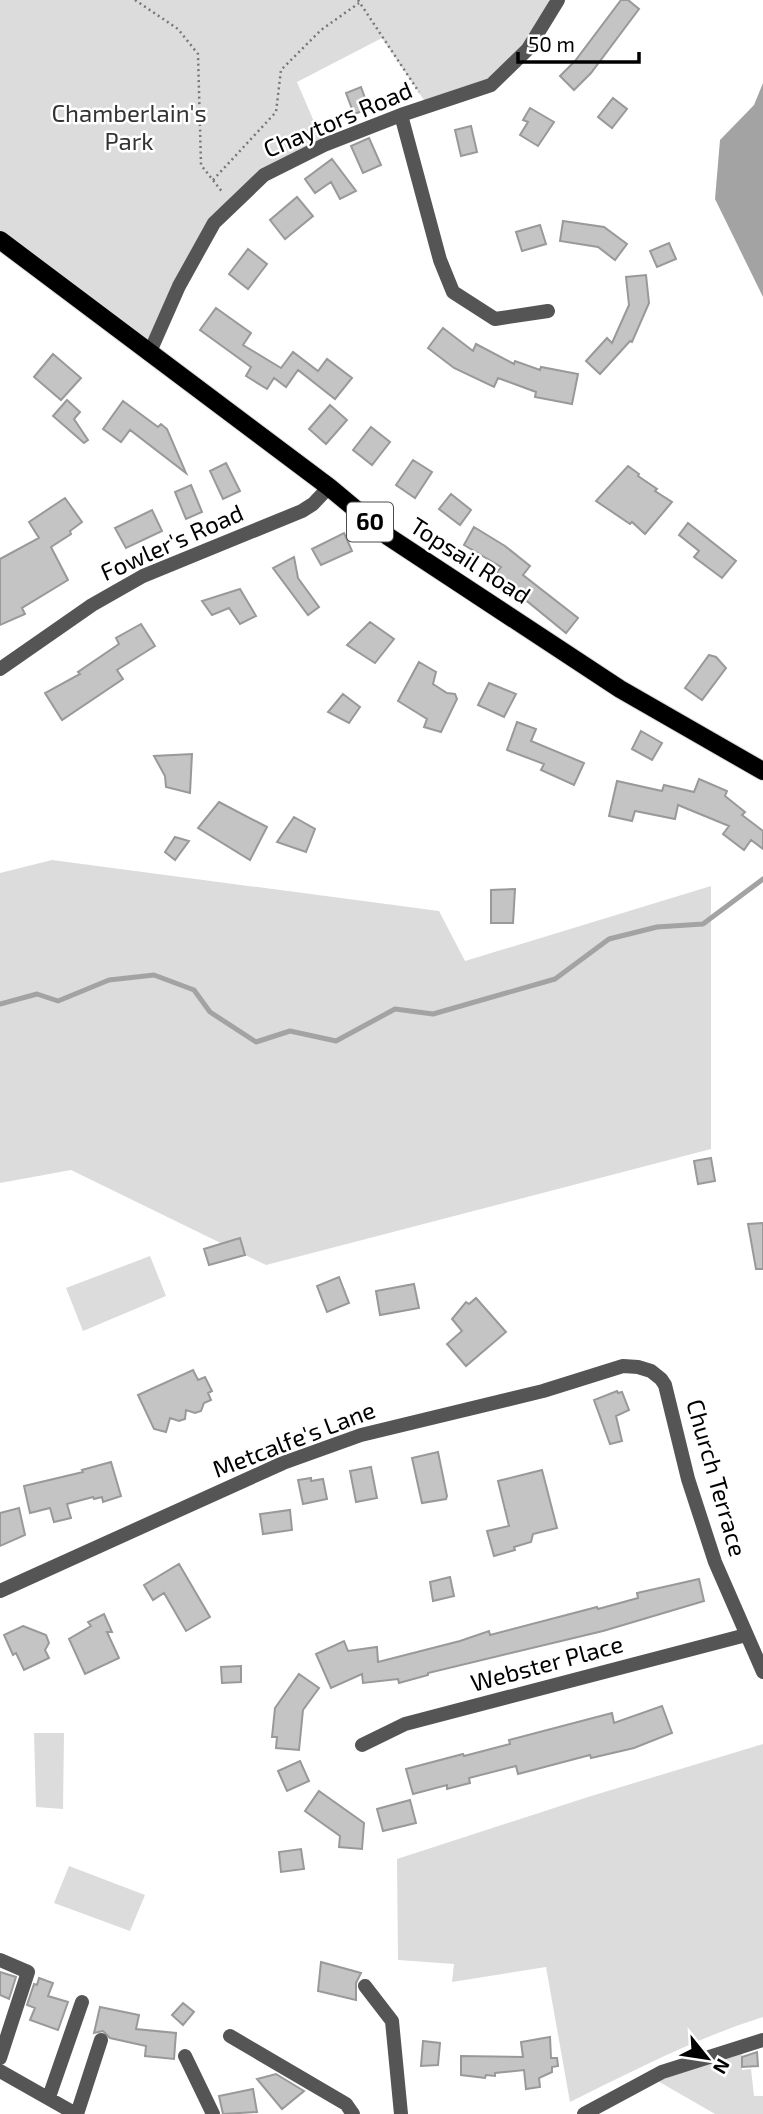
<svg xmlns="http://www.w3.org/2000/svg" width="763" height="2114" font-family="'Exo 2',sans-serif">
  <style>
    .green { fill: #dcdcdc }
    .water { fill: #a3a3a3 }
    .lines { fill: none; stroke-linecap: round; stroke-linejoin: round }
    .stream { stroke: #a3a3a3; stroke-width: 5 }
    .building { fill: #c4c4c4; stroke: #999; stroke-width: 2 }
    .primary-casing { stroke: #dbdbdb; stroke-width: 20 }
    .path { stroke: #777; stroke-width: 2.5; stroke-dasharray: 2 3.5; stroke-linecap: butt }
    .minor { stroke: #555; stroke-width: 14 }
    .tertiary { stroke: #555; stroke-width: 14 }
    .primary { stroke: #000; stroke-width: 18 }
    .labels { text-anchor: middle; stroke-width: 5; stroke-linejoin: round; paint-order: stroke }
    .shield { fill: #fff; stroke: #4c4c4c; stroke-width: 2 }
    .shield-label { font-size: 23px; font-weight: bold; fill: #000 }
    .park-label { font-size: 24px; fill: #333; stroke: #fff }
    .street-label { font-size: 24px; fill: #000; stroke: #fff }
  </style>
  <rect width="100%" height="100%" fill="#fff"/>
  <path class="green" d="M0,0h548l8,5 -65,80 -63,21 -46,-68 -85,44 27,63 -60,30 -50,48 -65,131 -149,-114z
    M52,860l387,51 26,50 246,-75v263l-445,116 -195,-95 -71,13v-310z
    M150,1256l16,40 -83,35 -17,-43z
    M34,1733h30l-1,76 -27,-2z
    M763,1744v273c-67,21 -130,54 -193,85l-24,-135 -94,15 2,-18 -56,-4 -1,-101 191,-62z
    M69,1866l76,29 -15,36 -76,-28z
    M742,2052v18l9,-1 3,27h9v18h-48l-59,-34z"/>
  <path class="water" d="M763,83v214l-48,-98 5,-59 34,-35z"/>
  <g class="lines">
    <path class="stream" d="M0,1004l37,-10 21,7 51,-21 45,-5 40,15 16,22 46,30 34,-11 46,10 59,-32 38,5 122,-35 54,-40 48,-12 46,-3 60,-45"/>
  </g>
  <path class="building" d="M621,0h7l11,9 -48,64 -17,17 -14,-14 15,-15z
    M361,87l8,22 -15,5 -8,-21z
    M613,98l14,11 -15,19 -14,-11z
    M530,108l24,14 -16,24 -18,-11 8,-13 -5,-2z
    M471,126l6,26 -16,4 -6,-26z
    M369,138l12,27 -18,8 -12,-27z
    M332,159l24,32 -16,8 -9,-17 -16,11 -10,-14z
    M297,197l16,19 -28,23 -15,-19z
    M563,221l41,6 23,17 -12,16 -17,-13 -38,-6z
    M540,225l6,19 -24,7 -6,-19z
    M669,243l7,16 -19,8 -7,-16z
    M248,249l19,15 -19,25 -19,-15z
    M646,275l3,28 -17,39 -2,-1 -30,33 -14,-13 21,-23 5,5 17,-38 -3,-28z
    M216,308l35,25 -8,12 38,23 12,-16 25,19 9,-12 25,19 -17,21 -37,-29 -12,17 -12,-9 -7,11 -21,-13 5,-9 -51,-37z
    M443,328l30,23 3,-7 38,20 1,-3 25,9 1,-3 37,7 -6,30 -37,-7 1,-5 -38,-14 -4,9 -40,-19 -26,-20z
    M53,354l28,24 -20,22 -27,-23z
    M67,400l13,12 -6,7 14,21 -4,3 -31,-27z
    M123,401l35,26 3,-3 6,5 19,44 -56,-43 -9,12 -18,-13z
    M330,405l17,15 -21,24 -17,-15z
    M371,427l19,15 -18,23 -19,-15z
    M413,460l19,12 -17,26 -19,-13z
    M226,463l14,28 -17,8 -13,-28z
    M628,466l11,8 -1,2 19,13 -2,2 17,11 -27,32 -13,-12 -2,2 -34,-23z
    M191,485l11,27 -16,7 -11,-27z
    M451,494l20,16 -11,15 -21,-16z
    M65,498l17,24 -12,9 1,3 -20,13 17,33 -46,28 3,6 -25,11v-66l39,-21 -10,-16z
    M152,510l10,21 -36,17 -11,-20z
    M688,523l48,38 -14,17 -28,-21 5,-6 -20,-16z
    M474,527l31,19 25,20 -7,9 55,43 -12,15 -71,-58 6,-8 -37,-22z
    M344,533l8,18 -31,14 -9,-16z
    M294,557l4,21 21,29 -11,8 -35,-47z
    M240,589l16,27 -16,8 -11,-16 -17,7 -10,-14z
    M370,622l24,17 -19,24 -28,-18z
    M141,624l14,22 -38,24 6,9 -61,41 -17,-27 35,-19 -2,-2 41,-28 -3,-6z
    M709,655l7,2 10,11 -24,32 -17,-12z
    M419,662l17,10 -3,12 14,9 8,1 2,5 -16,33 -17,-5 3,-8 -29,-18z
    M489,683l27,11 -12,23 -26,-12z
    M343,694l17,13 -11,16 -21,-11z
    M517,722l19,7 -5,12 53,22 -10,22 -33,-15 3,-6 -37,-14z
    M641,731l21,12 -10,17 -20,-11z
    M192,754l-2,39 -24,-6 -1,-11 -11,-20z
    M699,779l28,12 -2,5 20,16 -3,3 21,16v18l-12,-9 -7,10 -21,-16 6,-8 -51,-21 -3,14 -40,-8 -3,10 -23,-5 8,-35 45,10 2,-6 30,7z
    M219,802l48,25 -17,33 -52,-32z
    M294,817l21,12 -9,23 -29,-10z
    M175,837l14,4 -14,19 -10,-8z
    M515,889l-2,34h-22v-33z
    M711,1158l4,23 -17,3 -4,-23z
    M763,1223v46h-7l-8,-45z
    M240,1238l5,17 -36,10 -5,-16z
    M339,1277l10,26 -22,9 -10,-26z
    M414,1284l5,24 -39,7 -4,-24z
    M476,1298l30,34 -40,34 -19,-22 15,-13 -10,-12 14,-17 3,2z
    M193,1370l5,10 7,-3 7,14 -4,2 3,7 -7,3 -3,8 -6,2 -9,-3 -1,9 -6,2 -9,-3 -4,14 -12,-3 -16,-34z
    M617,1391l1,2 4,-1 7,18 -13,6 6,25 -12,3 -16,-44z
    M438,1452l9,44 -1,3 -24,4 -10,-45z
    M111,1462l10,34 -18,6 -1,-5 -8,2 -1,-2 -26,7 4,14 -17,4 -4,-14 -20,5 -6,-27 59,-14 -1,-2z
    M371,1467l6,31 -21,4 -6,-31z
    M542,1470l15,58 -24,6 -2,8 -17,5 1,3 -21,6 -7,-25 22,-5 -11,-45z
    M311,1478v3l12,-2 4,20 -24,5 -5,-24z
    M19,1508l6,27 -25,11v-33z
    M290,1510l2,20 -29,4 -3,-20z
    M179,1564l31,53 -24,14 -22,-38 -11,7 -9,-15z
    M450,1577l4,19 -21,5 -3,-19z
    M699,1579l5,22 -101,30 -175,42v2l-29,8 -1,-4 -35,4 -1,-9 -31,14 -15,-34 28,-13 4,10 29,-4 1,15 82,-21 29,-10 1,4 107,-28 1,2 40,-11 -1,-5z
    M104,1614l8,18h-5l12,26 -34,16 -16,-35 22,-13 -3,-4z
    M23,1626l23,9 3,8 -4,7 4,8 -25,12 -8,-17 -3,2 -9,-20z
    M241,1666v16l-19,1 -1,-16z
    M299,1674l20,14 -16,22 -4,40 -23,-2 1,-11h-5l3,-29z
    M662,1706l10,27 -38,15 -43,10 -1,-3 -72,19 -2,-8 -47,12 1,5 -23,6v-4l-34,9 -7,-25 57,-15 1,2 46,-12 -1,-4 103,-27 2,10z
    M300,1761l9,20 -22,10 -9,-20z
    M319,1791l45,32 -2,26 -23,-2 1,-11 -35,-25z
    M410,1800l6,23 -33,8 -6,-22z
    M301,1849l3,20 -23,3 -2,-20z
    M321,1962l40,11 -5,10v17l-38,-9z
    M0,1972l16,5 -7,22 -9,-4z
    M39,1978l14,5 -5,13 20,6 -10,28 -28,-10 5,-12 -8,-3 7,-21 3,1z
    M183,2003l11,9 -11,13 -11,-10z
    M100,2007l39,8 -3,14 40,4 -2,26 -29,-3 1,-10 -36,-8 -7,-7 -9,2z
    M550,2037l1,21h6l1,8 -6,1v5l-13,6 1,9 -14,2 -2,-19 -29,3v3l-9,-1 -1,3 -24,-3v-19l62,1 -2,-15z
    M423,2041l17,2 -2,22 -17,1z
    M757,2052l1,14 -16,1v-10z
    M276,2074l28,17 -22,18 -25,-30z
    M253,2089l4,23 -34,2 -4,-18z"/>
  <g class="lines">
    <g class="primary-casing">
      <path id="primary" d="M0,240l329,247 60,50 231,152 143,82"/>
    </g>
    <path class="path" d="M135,0l43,29 20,25 3,111 22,28
      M358,0l61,92
      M213,180l63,-68 5,-42 40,-40 38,-27"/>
    <path class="minor" d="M401,115l39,145 13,32 42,27 53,-8
      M149,354l30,-68 35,-63 50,-48 60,-30 77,-30 90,-30 37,-36 30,-49
      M0,1591l283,-128 78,-28 182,-44 80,-25 15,1 13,4 10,8 4,6 23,94 27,83 48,110
      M362,1745l43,-21 341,-89
      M0,1960l28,12 -28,86
      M365,1986l27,35 9,93
      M230,2036l116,68 7,10
      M185,2056l28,58
      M0,2071l76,43
      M49,2097l33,-95
      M77,2114l24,-74
      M584,2114l78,-42 101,-32"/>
    <path class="tertiary" d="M0,669l92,-64 51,-29 159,-65 11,-7 16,-17"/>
    <use href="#primary" class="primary"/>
  </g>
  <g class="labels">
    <rect class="shield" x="347" y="502.5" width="46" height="39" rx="5"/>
    <g class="shield-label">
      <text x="370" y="530">60</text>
    </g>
    <g class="park-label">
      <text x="129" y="122">Chamberlain's<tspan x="129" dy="28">Park</tspan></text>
    </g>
    <g class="street-label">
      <text transform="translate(338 120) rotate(-23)" y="8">Chaytors Road</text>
      <text transform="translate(172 543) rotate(-24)" y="8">Fowler's Road</text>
      <text transform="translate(470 561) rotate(33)" y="8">Topsail Road</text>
      <text transform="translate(294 1440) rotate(-21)" y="8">Metcalfe's Lane</text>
      <text transform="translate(716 1478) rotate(74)" y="8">Church Terrace</text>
      <text transform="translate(547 1664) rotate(-15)" y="8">Webster Place</text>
    </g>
  </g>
  <g transform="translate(707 2058) rotate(120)" stroke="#ffffff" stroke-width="5" paint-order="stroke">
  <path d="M0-5L12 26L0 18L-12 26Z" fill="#000000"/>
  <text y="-10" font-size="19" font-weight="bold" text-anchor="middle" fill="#000000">N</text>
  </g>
  <path d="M518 52v10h121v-10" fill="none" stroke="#000000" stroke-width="3.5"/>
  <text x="528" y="52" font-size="21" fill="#000000" stroke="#ffffff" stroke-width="5" paint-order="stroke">50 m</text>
</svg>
